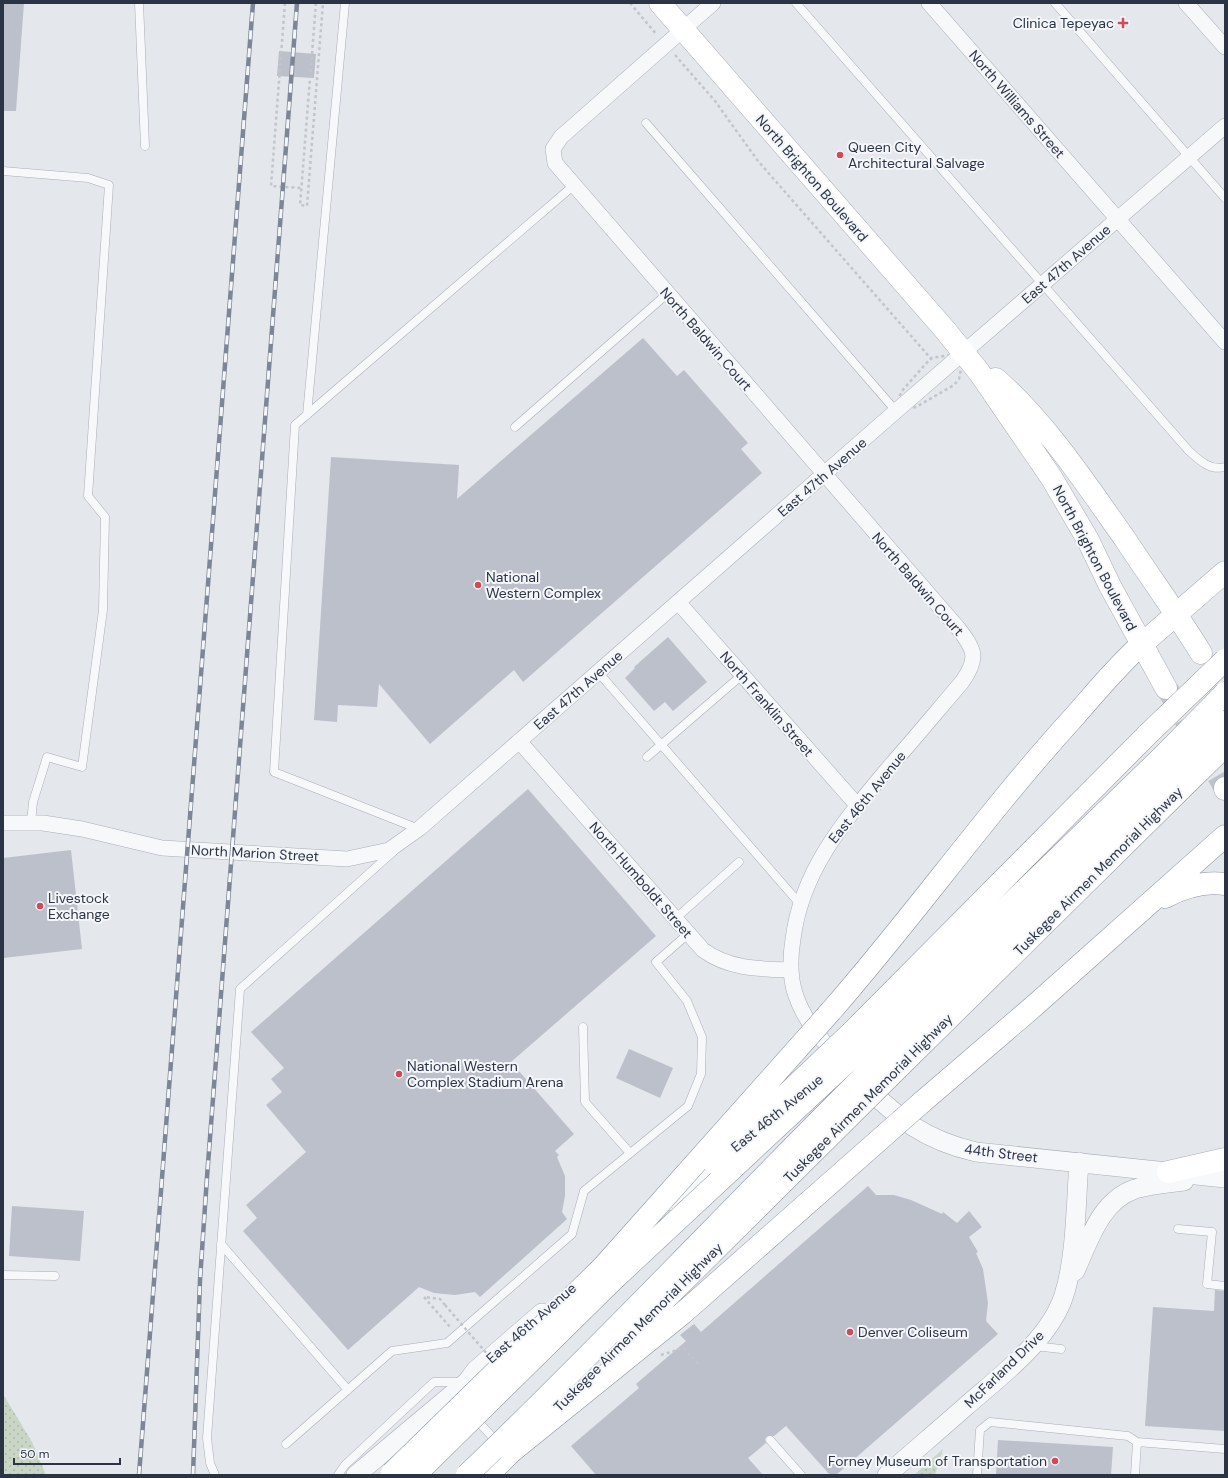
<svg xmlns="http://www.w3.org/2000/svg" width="1228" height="1478" font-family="'DM Sans',sans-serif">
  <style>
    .grass { fill: url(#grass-dots) }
    .building { fill: #bbc0ca }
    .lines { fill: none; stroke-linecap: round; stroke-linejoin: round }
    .secondary-tunnel { stroke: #bfc3cb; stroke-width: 22; stroke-dasharray: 22 11; stroke-linecap: butt }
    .service-casing { stroke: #a9aeb7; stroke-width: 9 }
    .minor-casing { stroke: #a9aeb7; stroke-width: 16 }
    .tertiary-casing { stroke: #a9aeb7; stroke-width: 20 }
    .secondary-casing { stroke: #a9aeb7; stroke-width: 23 }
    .motorway-casing { stroke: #8b94a3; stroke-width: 23 }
    .path { stroke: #c2c5cb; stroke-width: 2.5; stroke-dasharray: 3 3; stroke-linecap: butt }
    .service { stroke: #f7f8fa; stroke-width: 8 }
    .minor { stroke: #f7f8fa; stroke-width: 15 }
    .tertiary { stroke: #f7f8fa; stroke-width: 19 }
    .secondary { stroke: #fff; stroke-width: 22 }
    .motorway { stroke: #fff; stroke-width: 22 }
    .rail-casing { stroke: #7d8696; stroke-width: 4.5 }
    .rail { stroke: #f4f6f9; stroke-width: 3; stroke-dasharray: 9; stroke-linecap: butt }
    .motorway-bridge-casing { stroke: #8b94a3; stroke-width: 23; stroke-linecap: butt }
    .path-bridge { stroke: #c2c5cb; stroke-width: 2.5; stroke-dasharray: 3 3; stroke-linecap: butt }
    .motorway-bridge { stroke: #fff; stroke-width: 22 }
    .poi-dot { fill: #d1495b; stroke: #f4f6f9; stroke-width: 1.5 }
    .labels { text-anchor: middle; stroke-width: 4; stroke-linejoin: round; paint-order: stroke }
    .poi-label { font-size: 14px; fill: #2b3445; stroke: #f4f6f9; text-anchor: start }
    .street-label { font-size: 14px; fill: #2b3445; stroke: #f4f6f9 }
  </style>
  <defs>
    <pattern id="grass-dots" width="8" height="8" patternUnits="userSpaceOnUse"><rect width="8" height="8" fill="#c9d6c5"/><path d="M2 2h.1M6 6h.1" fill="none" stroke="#adb8ab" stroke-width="1.8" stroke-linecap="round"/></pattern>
  </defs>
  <rect width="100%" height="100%" fill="#e4e7ec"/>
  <path class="grass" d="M3,1394l29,48 14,33h-43z
    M943,1449l-8,26h-21z"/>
  <path class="building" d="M3,3h21l-8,108h-13z
    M279,51l37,3 -2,24 -37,-2z
    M643,338l34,38 7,-6 64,73 -7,6 21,24 -239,209 -9,-12 -84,74 -51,-60 -2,23 -39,-2 -1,17 -23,-2 17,-263 128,8 -2,34z
    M668,637l39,45 -34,29 -8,-9 -11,9 -29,-33 10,-10 -1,-1z
    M528,789l128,147 -145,126 63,72 -19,17 4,4 -2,2 8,19v20l-3,16 5,7 -87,78 -5,-5 -20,3 -21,-2 -15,-6 -71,63 -105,-119 14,-13 -11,-13 60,-53 -40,-47 16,-13 -11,-13 13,-11 -33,-36z
    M71,850l11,99 -79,9v-100z
    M629,1049l44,19 -13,30 -44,-20z
    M868,1186l8,9h18l17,5 31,14 1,-2 14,11 12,-12 13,16 -13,10 9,15 -2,1 7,16 5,34 -2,18 12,13 -162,141h-6l-44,-49 -12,10h-7l-2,3 1,4 -18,15 15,17h-167l-25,-29 68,-58 -3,-4 50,-43 -6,-6 14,-11 7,8z
    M12,1206l72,5 -4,50 -71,-5z
    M1215,1290l10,1v140l-80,-5 8,-119 61,4z
    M998,1440l115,7 -2,28h-115z"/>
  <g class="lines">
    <path class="secondary-tunnel" d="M1168,690l57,98"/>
    <g class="service-casing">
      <path id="service" d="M139,3l6,143
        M796,3l393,448c10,9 21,20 36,16
        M1055,3l170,195
        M646,123l250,288
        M3,171l85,7 21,7 -21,311 17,21 -2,93 -21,157 -35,-10 -14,45 -2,21
        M307,415l38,-412
        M515,427l152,-133
        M598,672l202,232
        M647,757l95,-82
        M419,829l-145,-57 21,-347 278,-239
        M675,919l64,-57
        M583,1027l2,75 45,51
        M1178,1229l34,3 -5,52 18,2
        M221,1244l127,146
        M3,1275l52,1
        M1034,1346l27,3
        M475,1418l21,23
        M770,1440l31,35
        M286,1444l106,-93 55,-8 125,-109 12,-43 104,-85 13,-32 1,-37 -15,-36 -31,-39 32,-28
        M215,1475l-5,-12 -3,-25 33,-449 154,-138
        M338,1475l7,-10 89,-83h28
        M977,1475l3,-45 10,-8 138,14 9,6 88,7
        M1135,1475l2,-33"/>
    </g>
    <g class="minor-casing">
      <path id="minor" d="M713,3l-152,134 -8,12 2,14 403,465c17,22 21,30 4,54 -24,28 -47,56 -71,83 -44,53 -89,103 -98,174 -3,19 -4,38 3,57 8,24 25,43 42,62
        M929,3l296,339
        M1186,3l39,44
        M678,602l179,203
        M519,741l184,209c26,19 56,19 87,20
        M3,823h40l39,6 80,19 185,11 42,-9 31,-22 476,-417 329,-285"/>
    </g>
    <g class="tertiary-casing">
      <path id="tertiary" d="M862,1083c37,36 62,57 114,69l249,26
        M672,1201l54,-46
        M1075,1271c14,-30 25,-70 60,-82 16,-5 33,-6 49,-8
        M356,1475l111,-93 9,-12 66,-57
        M887,1475c26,-23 52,-45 78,-68 34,-30 85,-67 99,-112 12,-37 12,-94 15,-133"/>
    </g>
    <g class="secondary-casing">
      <path id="secondary" d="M660,3l286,328 33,41 72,105 37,63 22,46 56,102
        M996,379c51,45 90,105 129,160 25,38 52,75 76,114
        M1142,644l83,-72
        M1225,788v1
        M1168,1172l57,-13"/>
    </g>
    <g class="motorway-casing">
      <path id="motorway" d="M1165,897c19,-10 38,-16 60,-13
        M831,1011c84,-96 157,-200 243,-294 22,-25 43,-51 68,-73
        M852,1032l296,-298
        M865,1045l297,-288
        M880,1060l292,-286
        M893,1073l288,-284
        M921,1103l113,-97 191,-170
        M488,1475l23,-23"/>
    </g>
    <path class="path" d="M285,3l-14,183 30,2
      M316,3l-16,202 7,1 16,-203
      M630,3l27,32
      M675,55l40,46 43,60 175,200
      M964,353l-5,26 -5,6 -38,22 -20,4 5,-19 30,-34z
      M445,1305l-5,-6 -16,-2 26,30"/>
    <use href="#service" class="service"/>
    <use href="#minor" class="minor"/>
    <use href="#tertiary" class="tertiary"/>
    <use href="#secondary" class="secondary"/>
    <use href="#motorway" class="motorway"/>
    <g class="rail-casing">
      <path id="rail" d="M139,1475l114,-1472
        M193,1475l7,-195 7,-103 90,-1174"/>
    </g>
    <use href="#rail" class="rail"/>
    <g class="motorway-bridge-casing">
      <path id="motorway-bridge" d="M1148,734l77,-74
        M1162,757l63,-64
        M1172,774l53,-52
        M1181,789l44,-43
        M714,1163l138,-131
        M627,1337l266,-264
        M511,1452l172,-139 238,-210
        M392,1473l210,-205 229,-257
        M415,1475l199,-196 251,-234
        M467,1475c141,-135 274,-278 413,-415"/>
    </g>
    <path class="path-bridge" d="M445,1305l43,50
      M661,1355l23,-7 15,17"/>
    <use href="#motorway-bridge" class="motorway-bridge"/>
  </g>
  <g class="poi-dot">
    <path d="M1121 17h4v4h4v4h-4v4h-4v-4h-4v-4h4z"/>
    <circle cx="840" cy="155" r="4"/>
    <circle cx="478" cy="585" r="4"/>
    <circle cx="40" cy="906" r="4"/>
    <circle cx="399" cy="1074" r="4"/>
    <circle cx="850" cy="1332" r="4"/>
    <circle cx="1055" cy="1461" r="4"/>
  </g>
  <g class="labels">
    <g class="poi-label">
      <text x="1114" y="28" text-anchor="end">Clinica Tepeyac</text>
      <text x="848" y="152">Queen City<tspan x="848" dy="16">Architectural Salvage</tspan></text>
      <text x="486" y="582">National<tspan x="486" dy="16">Western Complex</tspan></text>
      <text x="48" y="903">Livestock<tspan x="48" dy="16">Exchange</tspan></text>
      <text x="407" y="1071">National Western<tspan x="407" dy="16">Complex Stadium Arena</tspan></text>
      <text x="858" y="1337">Denver Coliseum</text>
      <text x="1047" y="1466" text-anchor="end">Forney Museum of Transportation</text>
    </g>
    <g class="street-label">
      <text transform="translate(1017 104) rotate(49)" y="5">North Williams Street</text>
      <text transform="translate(812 178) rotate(49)" y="5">North Brighton Boulevard</text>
      <text transform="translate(1066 264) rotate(-41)" y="5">East 47th Avenue</text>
      <text transform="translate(706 339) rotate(49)" y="5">North Baldwin Court</text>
      <text transform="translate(822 477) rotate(-41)" y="5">East 47th Avenue</text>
      <text transform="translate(1095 558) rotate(62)" y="5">North Brighton Boulevard</text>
      <text transform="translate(918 584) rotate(49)" y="5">North Baldwin Court</text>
      <text transform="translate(578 690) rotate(-41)" y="5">East 47th Avenue</text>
      <text transform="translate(767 704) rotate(49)" y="5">North Franklin Street</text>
      <text transform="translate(867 797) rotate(-51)" y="5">East 46th Avenue</text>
      <text transform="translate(255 853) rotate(3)" y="5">North Marion Street</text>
      <text transform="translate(1098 871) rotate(-45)" y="5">Tuskegee Airmen Memorial Highway</text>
      <text transform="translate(641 880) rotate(49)" y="5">North Humboldt Street</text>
      <text transform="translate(868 1098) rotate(-45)" y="5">Tuskegee Airmen Memorial Highway</text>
      <text transform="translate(777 1113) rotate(-39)" y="5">East 46th Avenue</text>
      <text transform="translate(1001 1153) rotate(7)" y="5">44th Street</text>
      <text transform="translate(531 1323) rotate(-41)" y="5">East 46th Avenue</text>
      <text transform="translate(638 1327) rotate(-45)" y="5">Tuskegee Airmen Memorial Highway</text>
      <text transform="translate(1004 1369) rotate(-44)" y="5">McFarland Drive</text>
    </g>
  </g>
  <rect width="1228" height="1478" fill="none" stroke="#2b3445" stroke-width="8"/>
  <path d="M14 1458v6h106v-6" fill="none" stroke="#2b3445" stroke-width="2"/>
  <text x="20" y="1458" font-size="12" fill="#2b3445" stroke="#f4f6f9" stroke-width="3" paint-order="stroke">50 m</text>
</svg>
